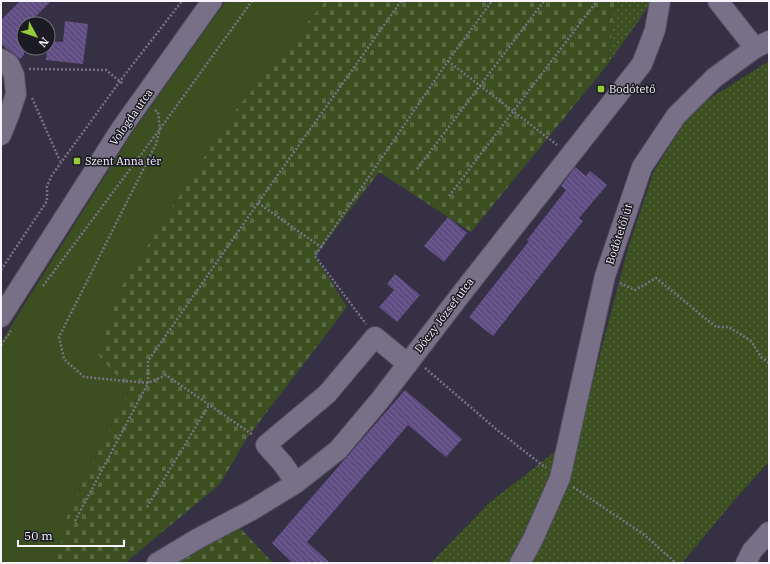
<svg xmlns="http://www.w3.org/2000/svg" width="770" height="564" font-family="'IBM Plex Serif',serif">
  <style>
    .grass { fill: url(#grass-dots) }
    .cemetery { fill: url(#cemetery-stones) }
    .park { fill: #3c4f21 }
    .building { fill: url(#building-back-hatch) }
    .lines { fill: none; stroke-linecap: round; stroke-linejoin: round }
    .minor-casing { stroke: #524c5d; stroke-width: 22 }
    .path { stroke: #777283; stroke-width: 2.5; stroke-dasharray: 2 2; stroke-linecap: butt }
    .minor { stroke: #777087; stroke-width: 20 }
    .poi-dot { fill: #96cc3a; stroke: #1c1a23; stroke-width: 1.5 }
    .labels { text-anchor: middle; stroke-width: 3; stroke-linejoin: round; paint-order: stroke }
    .poi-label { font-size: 11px; fill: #f6f3fd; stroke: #1c1a23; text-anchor: start }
    .street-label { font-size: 11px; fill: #f6f3fd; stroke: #1c1a23 }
  </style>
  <defs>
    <pattern id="grass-dots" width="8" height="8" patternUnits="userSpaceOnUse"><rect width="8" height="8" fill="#3c4f21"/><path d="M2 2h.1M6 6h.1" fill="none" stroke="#596942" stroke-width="1.8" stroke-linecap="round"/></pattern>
    <pattern id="cemetery-stones" width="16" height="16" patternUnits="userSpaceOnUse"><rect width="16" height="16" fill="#3c4f21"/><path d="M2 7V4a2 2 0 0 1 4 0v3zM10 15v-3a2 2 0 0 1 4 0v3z" fill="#596942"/></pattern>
    <pattern id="building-back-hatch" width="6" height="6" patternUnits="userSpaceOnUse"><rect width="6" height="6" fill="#604d84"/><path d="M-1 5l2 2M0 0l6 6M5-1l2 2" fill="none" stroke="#776796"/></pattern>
  </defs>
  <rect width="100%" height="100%" fill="#363044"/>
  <path class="grass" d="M615,1h36v2l-43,61z
    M769,61v401l-32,35 -55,66h-251l58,-60 90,-70 50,-188 25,-74 39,-62z"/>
  <path class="cemetery" d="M325,1h290l-7,63 -137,168 -92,-60 -64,84 32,51 -100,131 -27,46 -95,79h-69l12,-51 61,-122 -32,-36 24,-67 109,-171z
    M238,526l35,37h-105z"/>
  <path class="park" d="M226,1h99l-95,116 -109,170 -24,67 32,36 -61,122 -12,51h-55v-221l129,-206z"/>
  <path class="building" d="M20,1h31l-23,23h-4v31l-4,4 -5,-4 -8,-6 -6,-6v-23z
    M65,21l23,3 -5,40 -37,-4 2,-19 15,1z
    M575,167l11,9 4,-5 17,14 -28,33 4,3 -90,115 -24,-19 60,-76 -2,-1 39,-50 -5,-4z
    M448,217l19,16 -23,29 -20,-16z
    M395,274l25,21 -23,27 -18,-15 15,-17 -7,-6z
    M405,390l57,49 -16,18 -38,-32 -101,117 23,21h-37l-21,-20z"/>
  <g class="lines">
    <g class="minor-casing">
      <path id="minor" d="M718,1l37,47
        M1,59l8,5 5,11 2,19 -7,21 -8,20
        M1,317l120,-188 91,-128
        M296,483l-13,-19 -17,-19 61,-51 48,-57 33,27
        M157,563l40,-24 55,-29 44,-27 42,-33 42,-50 85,-111 177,-225 13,-34 5,-29
        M520,563l13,-24 27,-61 45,-202 37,-109 34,-51 38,-38 41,-30 14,-7
        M746,563l6,-12 17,-19"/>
    </g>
    <path class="path" d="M448,61l109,84
      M29,69l77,1 17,14
      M32,98l28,63
      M155,110l3,2 2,17 -4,15 -97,193 5,22 20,18 64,6 18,-8 87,60
      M417,169l127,-168
      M449,196l148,-195
      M258,203l63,44 -6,9 51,68
      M321,247l127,-186 44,-60
      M1,270l46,-69v-15l5,-11 71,-98 59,-76
      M620,283l15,7 21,-12 60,49h13l22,14 10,16 8,6
      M43,286l117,-157 92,-128
      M1,345l10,-14
      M425,368l71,61 50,39
      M573,487l70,47 33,29
      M147,507l62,-102
      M75,521l73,-138v-22l110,-158 143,-202"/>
    <use href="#minor" class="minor"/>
  </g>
  <g class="poi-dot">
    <rect x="597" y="85" width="8" height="8" rx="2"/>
    <rect x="73" y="157" width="8" height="8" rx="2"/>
  </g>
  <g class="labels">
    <g class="poi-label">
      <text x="609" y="93">Bodótető</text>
      <text x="85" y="165">Szent Anna tér</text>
    </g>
    <g class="street-label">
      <text transform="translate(131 117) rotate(-55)" y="4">Vologda utca</text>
      <text transform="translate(619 234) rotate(-72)" y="4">Bodótetői út</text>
      <text transform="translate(444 315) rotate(-53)" y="4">Dóczy József utca</text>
    </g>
  </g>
  <rect width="770" height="564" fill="none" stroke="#f6f3fd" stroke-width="4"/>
  <g transform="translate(36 36) rotate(130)"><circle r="19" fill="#1c1a23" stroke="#73717a"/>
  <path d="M0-3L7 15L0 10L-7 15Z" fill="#96cc3a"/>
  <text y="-6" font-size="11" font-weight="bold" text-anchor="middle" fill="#f6f3fd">N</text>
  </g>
  <path d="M18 540v6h106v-6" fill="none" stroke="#f6f3fd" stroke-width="2"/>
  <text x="24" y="540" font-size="12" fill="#f6f3fd" stroke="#1c1a23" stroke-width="3" paint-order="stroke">50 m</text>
</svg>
